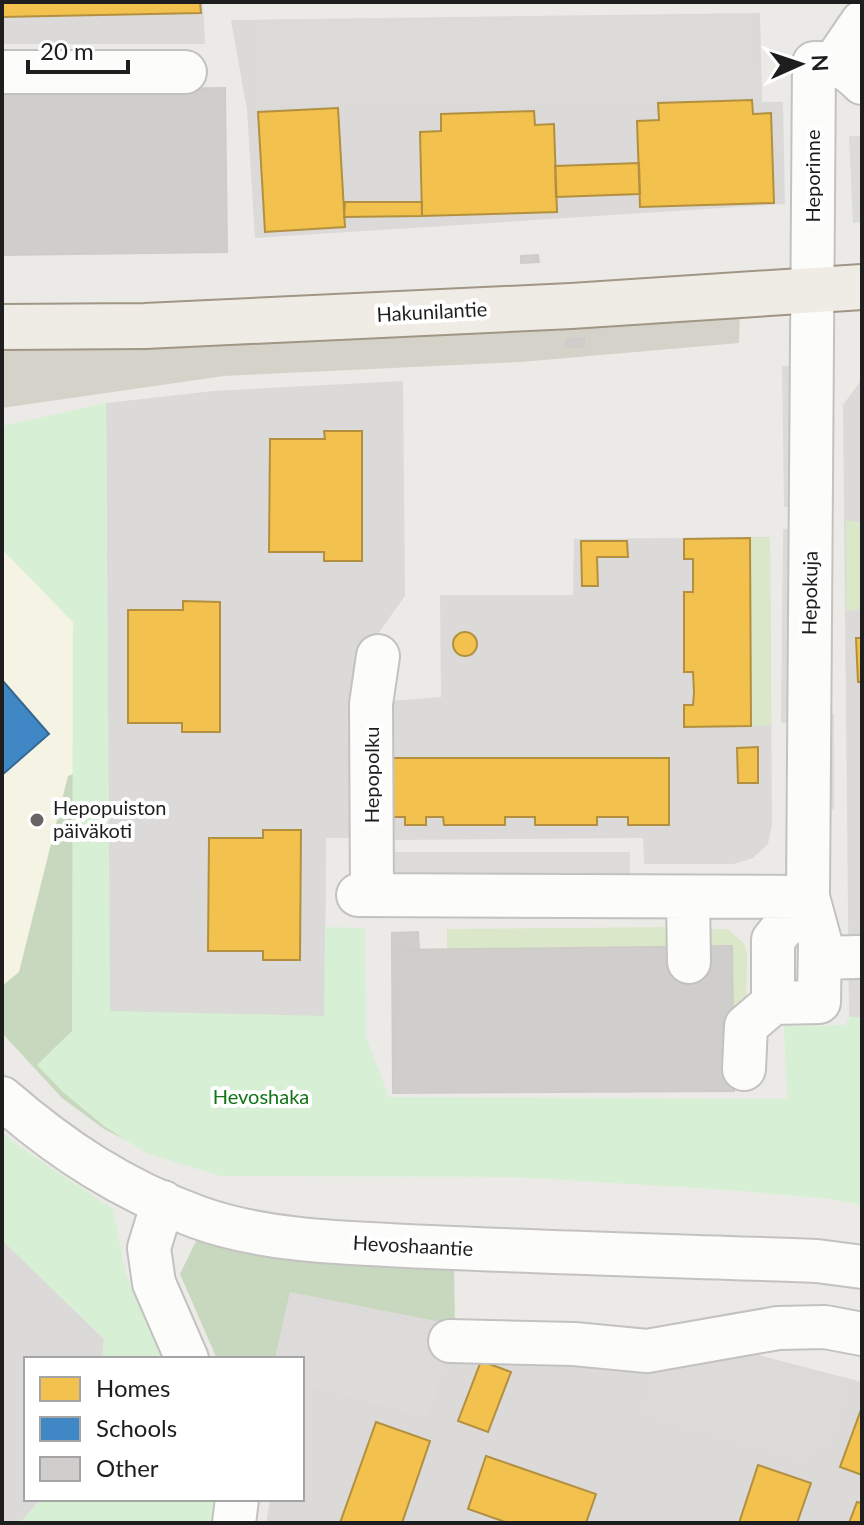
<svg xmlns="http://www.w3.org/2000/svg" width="864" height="1525" font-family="Lato,sans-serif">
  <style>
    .residential { fill: #dbdad8 }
    .education { fill: #f5f3e3 }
    .construction { fill: #d5d3c9 }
    .grass { fill: #dae7c8 }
    .forest { fill: #c8d8be }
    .park { fill: #d7f0d5 }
    .parking { fill: #dcdbda }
    .homes { fill: #f2c14e; stroke: #b29040; stroke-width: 2 }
    .schools { fill: #3f88c5; stroke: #356893; stroke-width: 2 }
    .building { fill: #d0cecc; stroke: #cfccc8; stroke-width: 2 }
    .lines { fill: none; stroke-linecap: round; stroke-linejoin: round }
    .minor-casing { stroke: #c3c2c1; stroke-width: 46 }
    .major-casing { stroke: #a09685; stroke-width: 48 }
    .minor { stroke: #fcfcfb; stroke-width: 42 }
    .major { stroke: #efebe5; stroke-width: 44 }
    .poi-dot { fill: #666564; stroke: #fff; stroke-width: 3 }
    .labels { text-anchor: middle; stroke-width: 8; stroke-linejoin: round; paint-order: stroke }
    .street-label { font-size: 20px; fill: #1e1e1e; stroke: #fff }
    .poi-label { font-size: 20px; fill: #1e1e1e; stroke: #fff; text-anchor: start }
    .park-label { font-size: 20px; fill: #147418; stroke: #fff }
  </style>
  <rect width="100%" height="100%" fill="#eceae7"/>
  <path class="residential" d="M2,2h201l2,42h-203z
    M760,13l2,89h21l2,102 -530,34 -8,-128 -16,-90z
    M862,379v638h-13l-6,-612z
    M403,381l2,215 -48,67 2,175h-33l-1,178 -215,-5 -4,-608 107,-12z
    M770,537l2,287 -4,20 -15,14 -19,6h-90l-1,-26 -251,2 -1,-139 50,-4 -1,-102h133l1,-56z
    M2,1240l102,99 -2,20h-76v140h15l-21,24h-18z
    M455,1325l273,22 134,35v141h-596l4,-24h32v-117l125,34z"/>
  <path class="education" d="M2,549l71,73 -1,409 -70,-14z"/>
  <path class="construction" d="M740,305l-1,38 -218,19 -297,14 -222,32v-78z"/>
  <path class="grass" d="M846,520l16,3v86l-16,2z
    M770,537l1,188 -20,1 -1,-188z
    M676,927l8,20 -237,2v-20z
    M707,929h20l17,14 3,12 -1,49 -13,19 -1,-77h-29z"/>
  <path class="forest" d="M108,760l2,251 215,5 -173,137 -48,-24 -42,-31 -60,-65v-47l17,-14 49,-196z
    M199,1235l255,30 1,60 -165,-32 -15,66h-58l-37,-85z"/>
  <path class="park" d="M106,403l4,608 214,5 1,-89 40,1 1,109 23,60 398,2 -3,-73 61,-1 4,-8h13v188l-32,-6 -101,-9 -215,-13 -294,-1 -74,-23 -42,-27 -41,-34 -26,-27 35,-34 1,-409 -71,-73v-123z
    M2,1131l8,9 103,69 13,66 37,84h-61l2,-20 -102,-99z
    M41,1499h174l-1,24h-194z"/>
  <path class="parking" d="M752,18l2,78 -492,7 -2,-80z
    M849,136h13v86l-9,1z
    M782,366h11l2,141h-11z
    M783,529l13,1 -2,193h-13z
    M825,714h9v95l-9,1z
    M389,852h241v27h-241z
    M290,1292l165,33 -28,91 -125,-34v-23h-27z
    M747,1356l101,30 -19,55 -23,19 -162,-45 10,-45z"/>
  <path class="homes" d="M2,2h198l1,11 -199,4z
    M752,100l1,14 18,-1 3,90 -134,4 -3,-86 22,-1 -1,-17z
    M338,108l7,119 -80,5 -7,-120z
    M534,111l1,14 19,-1 3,88 -135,4 -2,-84 21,-1v-17z
    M639,163l1,31 -84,3 -1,-31z
    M345,202h77v14l-78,1z
    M324,431h38v130h-38v-9h-55l1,-113h55z
    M750,538l1,188 -67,1v-22h9l1,-13 -1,-20h-9v-80h9v-33h-9v-20z
    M581,541h46l1,16h-31l1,29h-16z
    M183,601l37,1v130h-38v-9h-54v-113h55z
    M453 644a12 12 0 1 1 24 0a12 12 0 1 1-24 0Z
    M856,638h6v44h-4z
    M758,747v36h-20l-1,-35z
    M393,758h276v67h-41v-8h-31v8h-62v-8h-30v8h-61l-1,-8h-17v8h-21v-8h-12z
    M263,830h38l-1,130h-37v-9h-55l1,-113h54z
    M481,1361l30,11 -23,60 -30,-11z
    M862,1407v68l-22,-8z
    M376,1422l54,19 -28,82h-62z
    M486,1456l110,38 -10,29h-78l-40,-14z
    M758,1465l53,18 -14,40h-58z
    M857,1502l5,1v20h-13z"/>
  <path class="schools" d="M2,680l47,54 -47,41z"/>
  <path class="building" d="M225,88l2,164 -225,3v-164z
    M538,255l1,7 -18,1v-7z
    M584,338v8l-18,1v-7z
    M418,932l1,18h-27v-17z
    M732,946l2,145 -341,2 -1,-143z"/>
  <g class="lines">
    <g class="minor-casing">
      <path id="minor" d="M834,63l28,-41
        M2,72h183
        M358,895l450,2 6,-834c22,0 33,4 48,20
        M372,895l-1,-191 7,-48
        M688,897l1,65
        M808,897l12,44 -1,61 -46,1v-63z
        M820,958l37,-1
        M744,1069l2,-43 27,-23
        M2,1098c60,52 119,91 195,119 71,26 158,26 233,30 129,6 258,9 387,14l45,6
        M163,1202l-14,46 5,35 33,76
        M450,1341l124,3 73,7 131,-23 47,-1 37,7
        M234,1523l3,-24"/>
    </g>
    <g class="major-casing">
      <path id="major" d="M2,327l143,-1 426,-20 291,-19"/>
    </g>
    <use href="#minor" class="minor"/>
    <use href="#major" class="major"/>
  </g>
  <circle class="poi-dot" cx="37" cy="820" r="8"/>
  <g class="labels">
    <g class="street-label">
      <text transform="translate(813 176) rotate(-90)" y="7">Heporinne</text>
      <text transform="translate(432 312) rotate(-3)" y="7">Hakunilantie</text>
      <text transform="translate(810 593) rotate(-89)" y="7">Hepokuja</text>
      <text transform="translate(372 775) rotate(-90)" y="7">Hepopolku</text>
      <text transform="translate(413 1246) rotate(3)" y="7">Hevoshaantie</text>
    </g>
    <g class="poi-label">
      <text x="53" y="815">Hepopuiston<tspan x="53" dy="23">päiväkoti</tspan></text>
    </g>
    <g class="park-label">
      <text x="261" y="1104">Hevoshaka</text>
    </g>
  </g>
  <rect width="864" height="1525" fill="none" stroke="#1e1e1e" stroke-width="8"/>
  <rect x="24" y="1357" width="280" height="144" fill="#ffffff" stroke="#a5a5a5" stroke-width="2"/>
  <rect x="40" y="1377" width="40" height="24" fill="#f2c14e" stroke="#a5a5a5" stroke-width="2"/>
  <text x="96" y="1397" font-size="24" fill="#1e1e1e">Homes</text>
  <rect x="40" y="1417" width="40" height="24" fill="#3f88c5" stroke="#a5a5a5" stroke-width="2"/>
  <text x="96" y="1437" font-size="24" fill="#1e1e1e">Schools</text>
  <rect x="40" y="1457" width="40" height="24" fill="#d0cecc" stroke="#a5a5a5" stroke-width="2"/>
  <text x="96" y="1477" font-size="24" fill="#1e1e1e">Other</text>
  <g transform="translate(800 64) rotate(87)" stroke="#ffffff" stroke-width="6" paint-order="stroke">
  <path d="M0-6L14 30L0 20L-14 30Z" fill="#1e1e1e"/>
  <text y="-12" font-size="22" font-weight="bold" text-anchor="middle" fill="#1e1e1e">N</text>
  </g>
  <path d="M28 60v12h100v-12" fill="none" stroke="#1e1e1e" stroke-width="4"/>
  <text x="40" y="60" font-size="24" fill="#1e1e1e" stroke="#ffffff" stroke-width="6" paint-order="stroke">20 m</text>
</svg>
